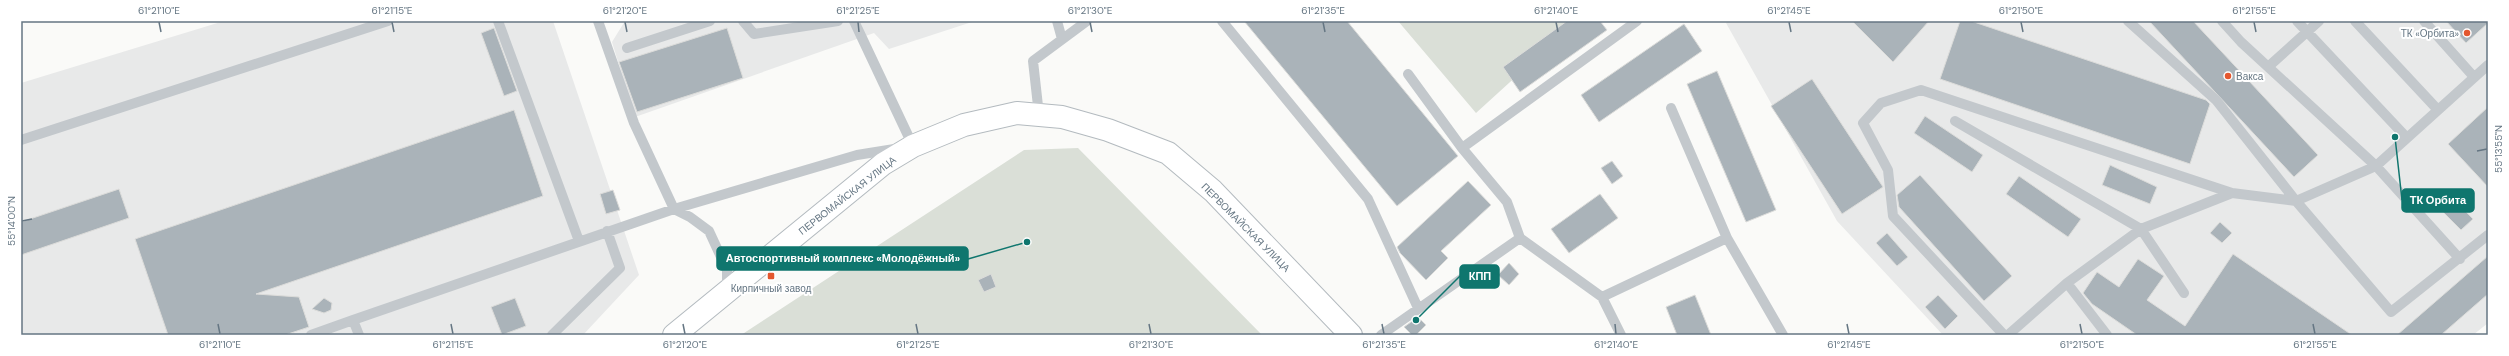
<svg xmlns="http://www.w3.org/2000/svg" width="2509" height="356" font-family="'DM Sans',sans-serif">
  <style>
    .built { fill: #e8e9e9 }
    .green { fill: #dadfd7 }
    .building { fill: #aab3b9; stroke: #dcdcda }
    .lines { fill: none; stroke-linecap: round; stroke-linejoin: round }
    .secondary-casing { stroke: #b3babf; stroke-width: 24 }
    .lane { stroke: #c3c8cc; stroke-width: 10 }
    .secondary { stroke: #fff; stroke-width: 22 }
    .ticks { fill: none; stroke: #657683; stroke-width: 1.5 }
    .poi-dot { fill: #e4572e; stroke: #fff; stroke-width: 1.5 }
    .labels { text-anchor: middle; stroke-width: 4; stroke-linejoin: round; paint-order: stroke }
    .poi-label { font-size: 10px; fill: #657683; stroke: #fff; text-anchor: end }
    .street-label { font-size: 10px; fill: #657683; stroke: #fff }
    .leader { fill: none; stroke: #0f766e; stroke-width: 1.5 }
    .callout-dot { fill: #0f766e; stroke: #fff; stroke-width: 1.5 }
    .callout { fill: #0f766e; stroke: #0f766e; stroke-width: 1.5 }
    .callout-label { font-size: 11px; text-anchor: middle; font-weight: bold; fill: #fff }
    .neatline { fill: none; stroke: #657683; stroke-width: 1.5 }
    .ticks-label { font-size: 10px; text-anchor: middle; fill: #657683 }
  </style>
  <rect width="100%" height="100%" fill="#fafaf8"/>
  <path class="built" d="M224,21h329l86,254 -56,60h-562v-252z
    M625,21h350l-86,28 -15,-16 -239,84 -23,-75z
    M1728,21h760v302l-15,12h-530l-106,-114 -111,-198z"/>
  <path class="green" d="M1398,21h179l-101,92z
    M1078,148l184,187h-521l283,-185z"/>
  <path class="building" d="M1244,21h103l111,135 -61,50z
    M1567,21h33l7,9 -87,62 -17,-25z
    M1852,21h77l-36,41z
    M1960,21h11l235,79 4,4 -20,60 -250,-85z
    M2149,21h44l125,134 -24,22z
    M2446,21h42v2l-22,20z
    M1684,24l18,27 -103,71 -18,-27z
    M494,28l23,63 -13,5 -23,-63z
    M727,28l16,50 -106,34 -18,-50z
    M1717,71l59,139 -30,12 -59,-138z
    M1812,79l71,108 -41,27 -71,-108z
    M2488,107v80l-40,-43z
    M514,110l29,86 -287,98 43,3 10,30 -24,8h-117l-33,-96z
    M1925,116l58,39 -11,17 -58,-39z
    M1612,161l11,15 -11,8 -11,-16z
    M2110,165l47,22 -7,17 -48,-19z
    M1920,175l92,101 -28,25 -85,-94 -2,-12z
    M2019,176l62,43 -13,18 -62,-43z
    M1468,181l23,24 -50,46 7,7 -22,22 -26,-27 -3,-6z
    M119,189l10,29 -108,37v-33z
    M613,190l7,20 -14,4 -6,-20z
    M1600,194l18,24 -49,35 -18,-24z
    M2449,194l24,25 -12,11 -24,-24z
    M2220,222l12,11 -10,10 -12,-10z
    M1887,233l21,24 -11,9 -21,-23z
    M2233,254l119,81h-215l-45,-31 -9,-11 14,-21 22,15 19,-28 26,17 -17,24 38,26z
    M2488,256v38l-47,41h-44z
    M1509,263l10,11 -10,11 -11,-10z
    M991,274l5,13 -12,5 -6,-12z
    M1695,295l16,40h-34l-11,-28z
    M1938,295l20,21 -13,13 -20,-22z
    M324,298l8,5 -1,7 -7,3 -12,-4z
    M515,298l11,28 -24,9 -11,-28z
    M1418,317l8,8 -10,10h-4l-8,-8z"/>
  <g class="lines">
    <g class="secondary-casing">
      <path id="secondary" d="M674,335l209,-171 30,-18 51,-21 53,-12 45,4 46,13 60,23 45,38 138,144"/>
    </g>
    <path class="lane" d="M498,21l81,220
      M598,21l36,102 40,86 16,8 19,14 18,39v21
      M743,21l11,13 84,-13
      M1057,21l5,18
      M1222,21l146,178 50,109
      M2128,21l88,79 80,101 95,111 97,-77
      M2222,21l19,21 135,124 84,93
      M2297,21l110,117
      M2355,21l83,89
      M2424,21l50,56
      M627,48l83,-27
      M2268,67l51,-46
      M1408,74l54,74 45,54 13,36
      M1671,108l56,130
      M1039,115l-6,-54 54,-40
      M1955,121l186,108 43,64
      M21,140l367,-119
      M1462,148l175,-127
      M2067,283l40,52
      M1602,297l19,38
      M311,335l42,-15
      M359,335l-6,-15 321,-111 183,-54 56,-9 -59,-125
      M552,335l68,-67 -13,-37
      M1381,335l139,-97 82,59 125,-59 56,97
      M2004,335l-111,-119 -5,-46 -25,-47 18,-20 40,-13 311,103
      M2008,335l59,-52 74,-54 91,-36 64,8 80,-35 112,-101"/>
    <use href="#secondary" class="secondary"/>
  </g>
  <path class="ticks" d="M159,22l2,10M392,22l2,10M625,22l2,10M858,22l1,10M1090,22l2,10M1323,22l2,10M1556,22l2,10M1789,22l2,10M2021,22l2,10M2254,22l2,10M2477,151l10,-2M22,221l10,-2M218,324l2,10M451,324l2,10M683,324l2,10M916,324l2,10M1149,324l2,10M1382,324l2,10M1615,324l1,10M1847,324l2,10M2080,324l2,10M2313,324l2,10"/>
  <g class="poi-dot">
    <circle cx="2467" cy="33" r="4"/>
    <circle cx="2228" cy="76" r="4"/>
    <rect x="767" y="272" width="8" height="8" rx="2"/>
  </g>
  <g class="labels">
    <g class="poi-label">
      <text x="2459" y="37">ТК «Орбита»</text>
      <text x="2236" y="80" text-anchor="start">Вакса</text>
      <text x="771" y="292" text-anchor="middle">Кирпичный завод</text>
    </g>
    <g class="street-label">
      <text transform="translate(847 195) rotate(-38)" y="4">ПЕРВОМАЙСКАЯ УЛИЦА</text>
      <text transform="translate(1246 227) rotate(45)" y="4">ПЕРВОМАЙСКАЯ УЛИЦА</text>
    </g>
  </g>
  <path class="leader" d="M2395 137L2402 200M1027 242L968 259M1416 320L1460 276"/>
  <g class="callout-dot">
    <circle cx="2395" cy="137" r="4"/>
    <circle cx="1027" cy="242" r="4"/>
    <circle cx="1416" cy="320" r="4"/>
  </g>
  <g class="callout">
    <rect x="2402" y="189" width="72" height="23" rx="4"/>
    <rect x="717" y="247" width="251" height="23" rx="4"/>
    <rect x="1460" y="265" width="39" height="23" rx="4"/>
  </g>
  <g class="callout-label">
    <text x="2438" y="204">ТК Орбита</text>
    <text x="843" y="262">Автоспортивный комплекс «Молодёжный»</text>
    <text x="1480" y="280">КПП</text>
  </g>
  <rect width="2509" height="356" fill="none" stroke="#ffffff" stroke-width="44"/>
  <rect x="22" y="22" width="2465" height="312" class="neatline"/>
  <g class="ticks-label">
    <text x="159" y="14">61°21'10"E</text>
    <text x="392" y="14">61°21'15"E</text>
    <text x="625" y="14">61°21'20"E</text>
    <text x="858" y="14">61°21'25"E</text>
    <text x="1090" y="14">61°21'30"E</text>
    <text x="1323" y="14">61°21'35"E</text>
    <text x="1556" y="14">61°21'40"E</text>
    <text x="1789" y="14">61°21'45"E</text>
    <text x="2021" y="14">61°21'50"E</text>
    <text x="2254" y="14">61°21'55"E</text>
    <text transform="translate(2498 149) rotate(-90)" y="4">55°13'55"N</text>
    <text transform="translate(11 221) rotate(-90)" y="4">55°14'00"N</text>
    <text x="220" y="348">61°21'10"E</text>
    <text x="453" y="348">61°21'15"E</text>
    <text x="685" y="348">61°21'20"E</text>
    <text x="918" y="348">61°21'25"E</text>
    <text x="1151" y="348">61°21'30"E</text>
    <text x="1384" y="348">61°21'35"E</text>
    <text x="1616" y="348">61°21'40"E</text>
    <text x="1849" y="348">61°21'45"E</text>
    <text x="2082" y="348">61°21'50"E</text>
    <text x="2315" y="348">61°21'55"E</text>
  </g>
</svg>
